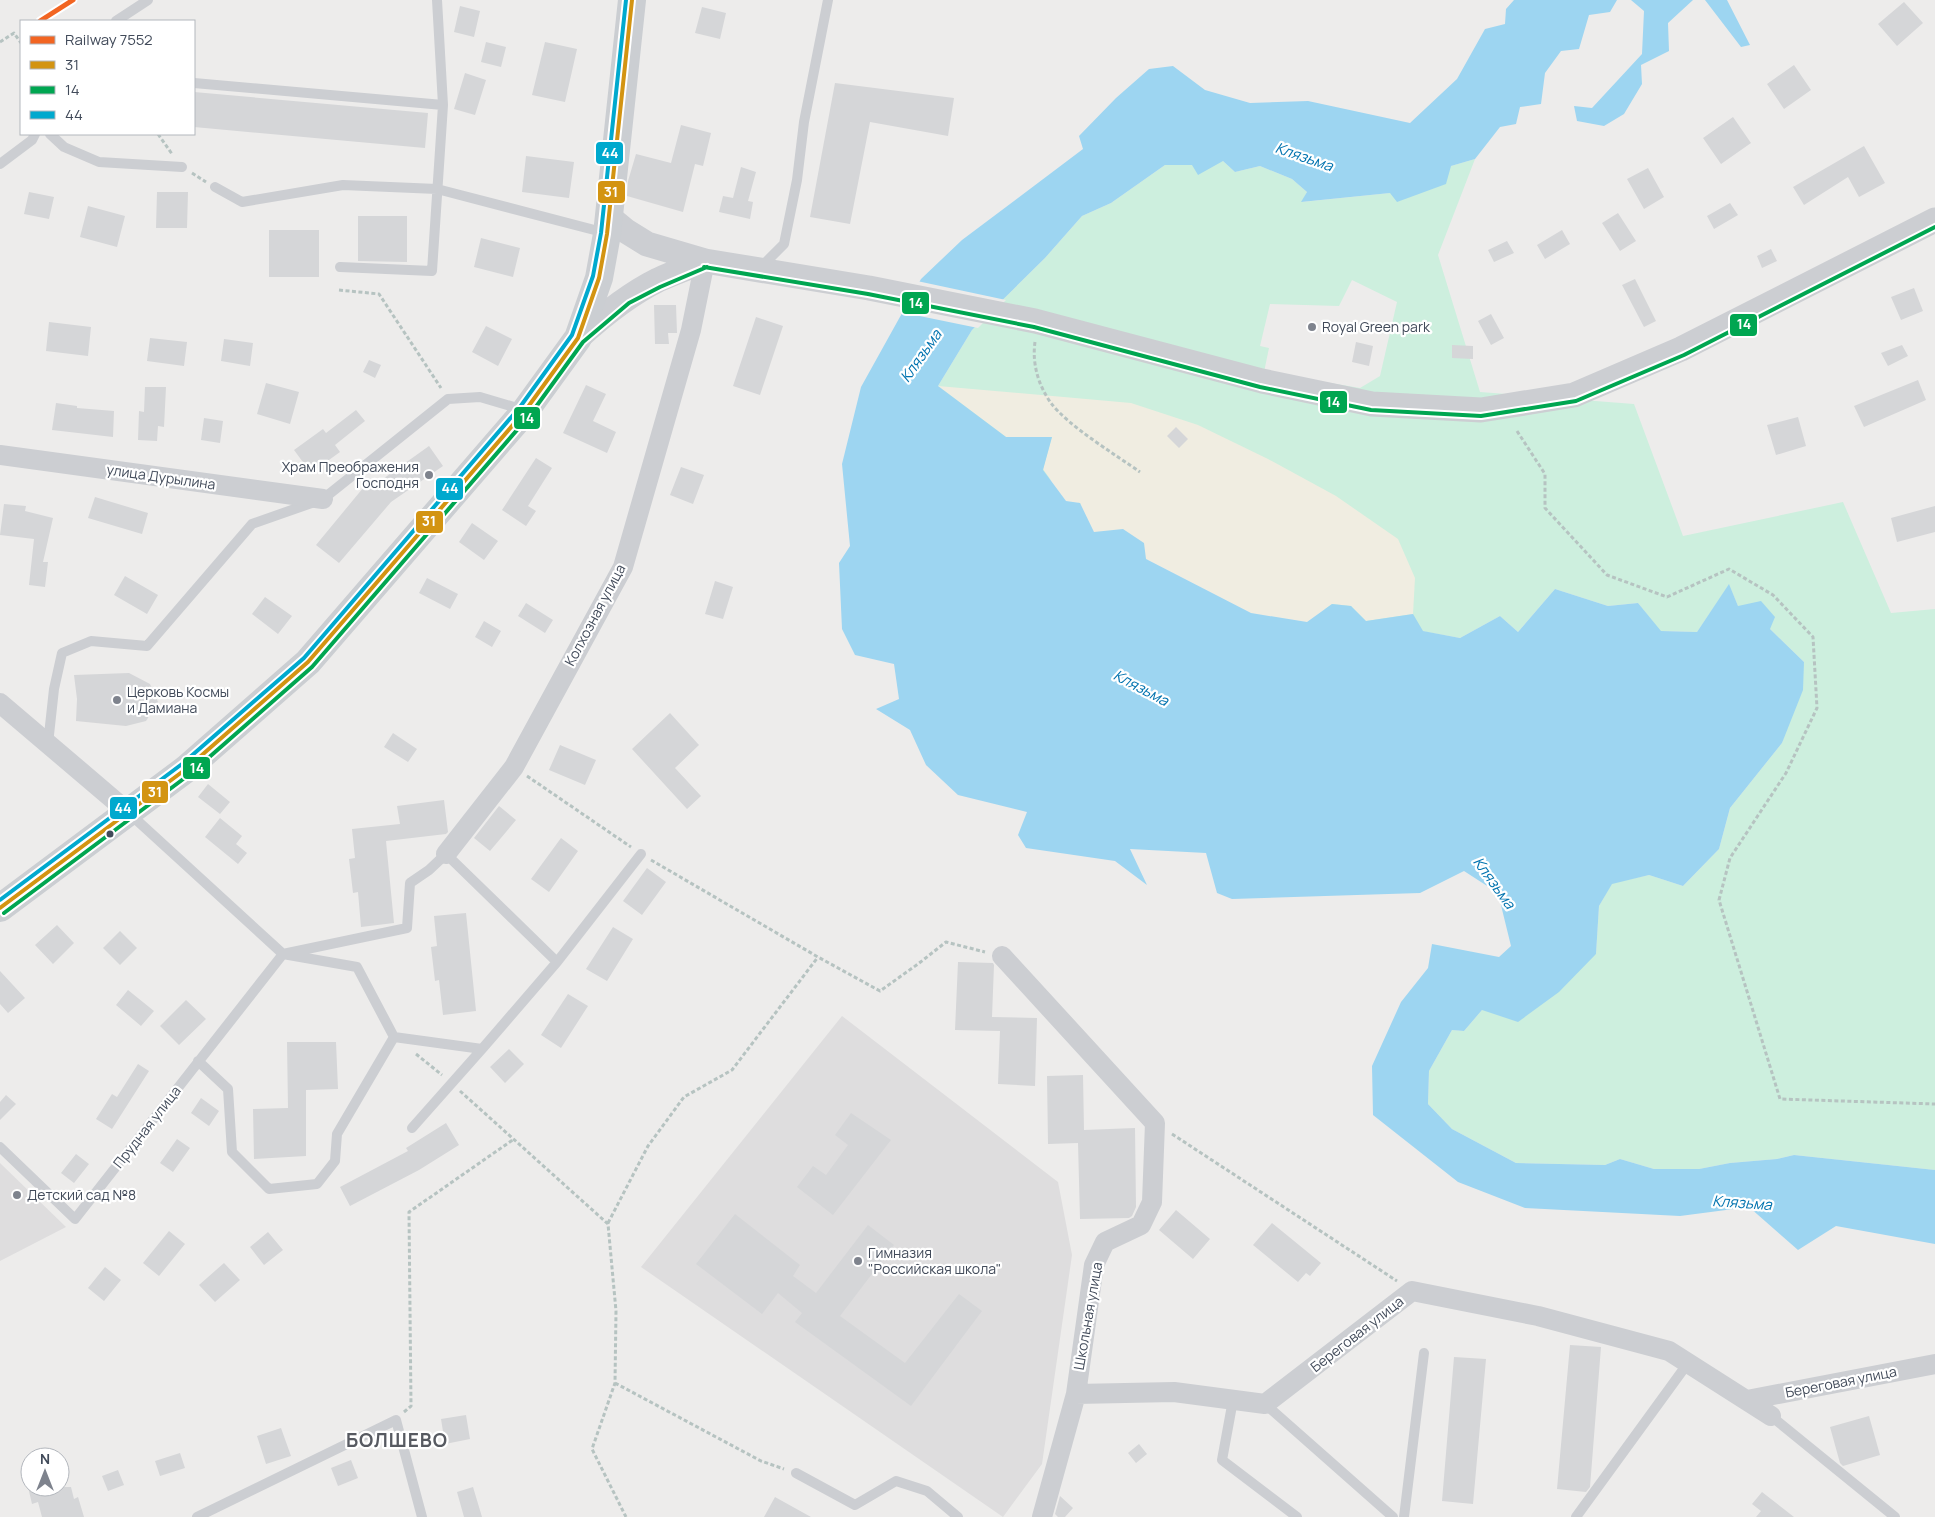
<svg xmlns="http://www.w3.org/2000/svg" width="1935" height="1517" font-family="Manrope,sans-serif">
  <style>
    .education { fill: #deddde }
    .green { fill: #cdefde; fill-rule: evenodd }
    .sand { fill: #f0ede1 }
    .water { fill: #9dd5f1 }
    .pier { fill: #edeceb }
    .building { fill: #d5d6d8 }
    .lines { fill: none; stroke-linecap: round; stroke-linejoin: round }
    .path { stroke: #b6c3c1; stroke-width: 3; stroke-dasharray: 4 2.5; stroke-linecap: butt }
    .service { stroke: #ccced2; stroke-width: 10 }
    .minor { stroke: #ccced2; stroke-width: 20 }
    .tertiary { stroke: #ccced2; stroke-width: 25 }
    .secondary { stroke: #cbced2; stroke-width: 28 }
    .bus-1-casing { stroke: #fff; stroke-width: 8 }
    .bus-2-casing { stroke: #fff; stroke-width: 8 }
    .bus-3-casing { stroke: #fff; stroke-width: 8 }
    .bus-1 { stroke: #d39412; stroke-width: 4 }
    .bus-2 { stroke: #00a651; stroke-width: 4 }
    .bus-3 { stroke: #00a9ce; stroke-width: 4 }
    .rail-1-casing { stroke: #fff; stroke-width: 9 }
    .rail-1 { stroke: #f26522; stroke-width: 5 }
    .poi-dot { fill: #7e838d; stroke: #fff; stroke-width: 2 }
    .bus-dot { fill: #424b5a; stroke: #fff; stroke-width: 2 }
    .labels { text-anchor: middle; stroke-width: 4.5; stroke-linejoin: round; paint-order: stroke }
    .poi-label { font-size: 14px; fill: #424b5a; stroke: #fff; text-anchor: start }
    .street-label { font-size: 14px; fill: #424b5a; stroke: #fff }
    .water-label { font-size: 15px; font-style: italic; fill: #0073af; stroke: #fff }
    .district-label { font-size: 19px; font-weight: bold; letter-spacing: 1px; fill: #575a61; stroke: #fff }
    .line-badge { stroke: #fff; stroke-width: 2 }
    .badge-label { font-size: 14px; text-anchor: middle; font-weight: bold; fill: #fff }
  </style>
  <rect width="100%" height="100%" fill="#edeceb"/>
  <path class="education" d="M842,1016l216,166 14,73 -30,209 -39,53 -362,-250z
    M0,1163l66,64 -66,34z"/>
  <path class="green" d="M1475,159l-37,96 42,137 154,12 49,132 160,-34 48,111 44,-4v561l-141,-15 -17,4 -47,4 -31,6h-45l-34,-10 -15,6 -89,-2 -64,-34 -24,-25 1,-33 23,-41 12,1 18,-21 114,-56 3,-48 13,-23 37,-8 34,11 36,-37 11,-41 52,-65 22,-81 -34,-33 -32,-23 -9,-21 -32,47 -37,-1 -22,-28 -30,3 -53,-17 -37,43 -18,-16 -40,22 -94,-17 -220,-62 -208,-173 34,-56 73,-72 37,-42 29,-13 54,-38h27l31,-4 12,11 25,-6 32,13 15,13 -5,10 88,-9 61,-27zM1352,280l45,22 -17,74 -20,12 -96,-16 5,-24 -9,-2 10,-42 69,2z"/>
  <path class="sand" d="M938,386l193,17 67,22 70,34 68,37 62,43 17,39 -2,36 -47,7 -15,-15 -19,-2 -25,18 -56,-9 -157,-81 -14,-29 -14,-2 -23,-32 9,-32h-46z"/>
  <path class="water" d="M1514,0h103l-7,12 -21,3 -10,34 -18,2 -16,22 -4,31 -21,3 -4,17 -16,3 -25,32 -24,7 -5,18 -49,18 -7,-9 -89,9 6,-10 -15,-13 -32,-13 -25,6 -12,-11 -25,14 -6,-10h-27l-54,38 -29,13 -37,42 -73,72 -34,56 68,51h46l-9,33 23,31 14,2 14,29 29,-3 21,14 2,16 105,54 56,9 25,-18 19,2 15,15 47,-7 10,17 37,7 40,-22 18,16 37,-43 53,17 30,-3 23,28 36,1 32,-48 9,22 23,-5 14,16 -5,12 34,33 -1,28 -21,53 -52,65 -11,41 -36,37 -34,-11 -37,9 -13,22 -3,48 -37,38 -41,30 -36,-12 -18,21 -12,-1 -23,41 -1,33 24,25 64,34 89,2 15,-6 34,10h45l31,-6 47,-4 17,-4 141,15v74l-99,-18 -38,24 -49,-43 -69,9 -155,-8 -67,-26 -85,-67 -1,-49 29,-64 27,-34 4,-24 67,13 12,-11 -13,-53 -34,-22 -44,22 -188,6 -15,-6 -11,-40 -76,-4 17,36 -32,-24 -89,-13 -8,-13 9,-23 -69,-17 -32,-30 -16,-35 -34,-21 23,-10 -5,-35 -39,-9 -13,-26 -3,-66 11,-17 -8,-82 19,-77 60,-108 41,-39 121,-91 -4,-13 37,-38 33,-29 24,-3 32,24 45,13 58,-2 102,22 47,-44 28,-50 20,-5 1,-15z
    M1631,0h62l-25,23 1,28 -28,14 1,19 -18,30 -20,12 -27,-5 -3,-15 18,2 50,-54 2,-43z
    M1705,0h22l23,45 -9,2z"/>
  <path class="pier" d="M917,281l89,19 -28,28 -78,-16z"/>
  <path class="building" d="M1904,2l19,21 -26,23 -19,-22z
    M460,6l20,5 -6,26 -20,-5z
    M702,7l24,6 -6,26 -25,-6z
    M486,42l20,5 -5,20 -20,-5z
    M545,42l32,7 -12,53 -33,-7z
    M1794,65l17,25 -27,19 -17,-25z
    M465,73l21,7 -11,35 -21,-6z
    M835,83l119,15 -6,38 -78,-14 -20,102 -40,-7z
    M194,92l234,21 -3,35 -231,-21z
    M1733,117l18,26 -30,21 -18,-26z
    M681,125l30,8 -8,33 -8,-2 -12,48 -56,-16 1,-15 8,-27 35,9z
    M1864,146l21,37 -26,14 -11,-20 -44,28 -11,-18z
    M526,156l48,6 -5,36 -47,-6z
    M741,167l15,5 -8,29 5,1 -3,17 -31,-7 4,-16 10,2z
    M1648,168l16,29 -20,12 -17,-30z
    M29,192l25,5 -5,22 -25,-5z
    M157,192h31l-1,36h-31z
    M1730,203l8,12 -24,14 -7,-13z
    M88,206l37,10 -8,31 -37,-10z
    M1618,213l18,28 -16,10 -18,-28z
    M358,216h49v46l-49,-1z
    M269,230h50v47h-50z
    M1562,230l8,14 -25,15 -8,-14z
    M481,238l39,10 -7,29 -39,-10z
    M1507,241l7,12 -20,9 -6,-12z
    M1771,249l6,12 -15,7 -5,-12z
    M1635,279l21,42 -12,6 -22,-42z
    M1914,288l9,23 -22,9 -10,-23z
    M654,305h22l1,28h-9l1,11h-14z
    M1491,314l13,24 -13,7 -13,-24z
    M756,317l27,9 -23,69 -27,-9z
    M49,322l42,5 -3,29 -42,-5z
    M486,326l26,13 -14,27 -26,-14z
    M150,338l37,4 -3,24 -37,-5z
    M224,339l29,4 -3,23 -29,-5z
    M1356,342l17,4 -4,20 -17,-4z
    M1452,345l21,1v13l-21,-1z
    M1902,345l6,11 -20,10 -7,-13z
    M369,360l12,5 -6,13 -12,-6z
    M1918,380l8,20 -62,27 -10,-21z
    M266,383l33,9 -9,32 -33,-10z
    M586,385l20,9 -13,27 23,11 -9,21 -44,-20z
    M145,387h21l-2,40 -6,-1 -1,15 -19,-1 1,-29 5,1z
    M56,403l21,3v2l37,3 -1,26 -61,-7z
    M356,410l9,11 -30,24 5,7 -29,21 -17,-23 29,-21 3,4z
    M1798,417l8,29 -30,9 -9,-30z
    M204,418l19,3 -3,22 -19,-3z
    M1176,427l12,12 -9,9 -12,-12z
    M429,446l14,20 -52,36 -52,61 -23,-18 52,-63 5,4z
    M536,458l16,10 -24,38 8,5 -10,15 -24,-16z
    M681,467l23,8 -11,29 -23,-9z
    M95,497l53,16 -6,21 -54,-16z
    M4,504l22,2 -1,5 28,7 -10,44h5l-3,25 -16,-2 5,-46 -34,-4z
    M1935,506v26l-38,10 -6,-24z
    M472,523l26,18 -14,19 -25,-18z
    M125,576l33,19 -11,19 -33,-19z
    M427,578l31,16 -8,15 -31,-16z
    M715,581l18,6 -10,32 -18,-5z
    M265,597l27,19 -14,18 -26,-20z
    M526,603l27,17 -8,13 -27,-17z
    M484,621l17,10 -9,16 -17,-10z
    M129,673l21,11 8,18 -12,19 -20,5 -50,-5 1,-22 -3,-24z
    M670,713l29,32 -24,23 26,28 -14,13 -55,-60z
    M393,733l24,16 -9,13 -24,-15z
    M560,745l36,15 -11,25 -36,-15z
    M208,784l22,18 -10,12 -22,-17z
    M444,800l4,32 -2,2 -60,7 8,82 -33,4 -3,-35 -5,1 -4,-34 6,-1 -3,-29 48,-5 -3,-18z
    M499,806l17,14 -26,31 -16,-13z
    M220,818l22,18 -6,8 11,9 -9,11 -33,-27z
    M561,838l17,13 -29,41 -18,-13z
    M647,868l19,14 -24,33 -19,-14z
    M466,913l10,98 -33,4 -4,-35 -4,1 -4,-34 6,-1 -3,-30z
    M57,925l17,18 -21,21 -18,-19z
    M613,927l20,12 -26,42 -21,-12z
    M120,931l17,17 -17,17 -17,-17z
    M958,962l35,1 1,2 -2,52 45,1 -2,68 -37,-2 2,-53 -45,-1z
    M0,971l25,27 -17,15 -8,-9z
    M128,990l26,21 -13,15 -25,-21z
    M568,994l20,12 -27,42 -20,-13z
    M186,1000l20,19 -27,26 -19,-19z
    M287,1042h49l2,47 -32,1v66l-52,3 -1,-50 35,-1z
    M509,1049l15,15 -19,19 -15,-16z
    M138,1064l11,7 -37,58 -16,-10 16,-25 5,3z
    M1083,1075l1,55 51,-2 1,79 -4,9 -3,2 -49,1 -2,-76 -30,1 -1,-68z
    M6,1095l10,9 -16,16v-18z
    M201,1098l18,13 -10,15 -18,-13z
    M851,1113l40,27 -58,75 -36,-28 16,-21 13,9 22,-30 -13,-10z
    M446,1123l13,22 -40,25 -69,36 -10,-19 68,-36 -2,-3z
    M177,1139l13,9 -17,24 -13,-9z
    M76,1154l13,10 -15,19 -13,-10z
    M1176,1210l34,29 -17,20 -34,-29z
    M735,1214l65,51 -7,11 23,17 52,-68 26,20 -54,71 65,47 54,-69 23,17 -71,95 -116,-84 7,-9 -24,-20 -16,21 -66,-50z
    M1272,1223l49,40 -11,13 -4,-3 -8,9 -45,-37z
    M169,1231l16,13 -26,32 -16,-13z
    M268,1232l15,18 -19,15 -14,-18z
    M224,1263l16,17 -25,22 -16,-17z
    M105,1267l16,13 -17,21 -16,-13z
    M1570,1345l31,2 -11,140 -4,5 -29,-3z
    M1454,1357l32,2 -13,145 -31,-3z
    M466,1415l4,24 -25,5 -4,-25z
    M1869,1416l11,39 -37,11 -3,-3 -10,-36z
    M281,1428l10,28 -25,8 -9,-28z
    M1139,1444l8,10 -11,9 -8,-10z
    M180,1453l5,15 -25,8 -5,-15z
    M351,1460l7,18 -20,8 -7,-18z
    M118,1470l6,15 -16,6 -6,-15z
    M28,1487h43l3,12 4,-2 6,20h-42l-4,-15 -6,2z
    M473,1487l9,30h-18l-7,-25z
    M1762,1492l32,25h-38l5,-6 -9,-7z
    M1060,1496l13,12 -8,9h-7l-3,-3z
    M775,1497l36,20h-47z"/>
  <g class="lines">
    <path class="path" d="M0,42l14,-9 7,10
      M158,134l14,20
      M192,173l14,9
      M339,290l40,4 62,94
      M1035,342c-3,21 3,43 16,61 17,23 65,52 89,69
      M1517,431l28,43v34l62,67 60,22 62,-28 44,26 40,42 4,71 -31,65 -56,85 -11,42 61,199 155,5
      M527,776l104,71
      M651,860l167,97 62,34 38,-27 28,-22 39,10
      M416,1054l26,21
      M460,1091l148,133 8,87 -1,72 -23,66 34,68
      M1172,1134l225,147
      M608,1223l40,-77 36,-49 48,-27 86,-113
      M615,1383l146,78 23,8
      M404,1412l7,-6 -2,-194 105,-73"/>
    <path class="service" d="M116,21l32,-21
      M194,83l249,22
      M50,134l14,13 35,15 83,5
      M0,164l32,-24 3,-6
      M215,187l27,15 101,-17 94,4 169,44
      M340,267l92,4 11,-166 -6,-105
      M761,267l23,-23 13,-64 7,-58 24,-122
      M48,744l6,-55 8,-36 29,-12 56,5 105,-122 71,-25 125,-100 32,-2 44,13
      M130,814l153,140 124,-26 3,-45 19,-13 17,-16 111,108
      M198,1061l30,28 4,63 37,37 48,-5 18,-23 2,-27 57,-97 88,12 75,-87 84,-108
      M412,1128l70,-79
      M0,1147l75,72 208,-265 74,13 37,70
      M1233,1400l-11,60 75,57
      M1265,1404l128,113
      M1771,1416l124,101
      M796,1473l59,32 41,-24 31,10 31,26
      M197,1517l199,-97 26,97
      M1404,1517l20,-164
      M1576,1517l112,-154"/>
    <path class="minor" d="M0,455l323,44
      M0,703l128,109
      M446,854l68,-87 109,-200 68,-237 14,-69
      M1002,956l153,167 -3,79 -11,23 -36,17 -11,23 -18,129 -34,123
      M1076,1394l98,-2 91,12 147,-113 126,25 131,35 102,65
      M1747,1400l188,-36"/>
    <path class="tertiary" d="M609,217l17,14 21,13 58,17 164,27 166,33 227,60 110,23 109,6 93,-15 107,-46 254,-129
      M578,338c24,-22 50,-43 80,-58 15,-7 32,-13 47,-19"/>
    <path class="secondary" d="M0,908l186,-139 122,-107 217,-251 53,-73 21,-60 8,-44 25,-234"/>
    <g class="bus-1-casing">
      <path id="bus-1" d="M0,908l186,-139 122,-107 217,-251 53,-73 21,-60 8,-44 25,-234"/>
    </g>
    <g class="bus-2-casing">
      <path id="bus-2" d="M704,267l164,27 166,33 226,60 111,23 110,6 95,-15 108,-46 251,-128
        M4,913l186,-139 122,-107 218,-252 53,-73 46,-39 31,-16 47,-20"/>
    </g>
    <g class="bus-3-casing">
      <path id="bus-3" d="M0,900l182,-136 122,-106 216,-251 52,-72 21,-59 8,-43 25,-233"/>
    </g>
    <use href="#bus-1" class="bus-1"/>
    <use href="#bus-2" class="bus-2"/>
    <use href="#bus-3" class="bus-3"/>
    <g class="rail-1-casing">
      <path id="rail-1" d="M40,21l33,-21"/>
    </g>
    <use href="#rail-1" class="rail-1"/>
  </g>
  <g class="poi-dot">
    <circle cx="1312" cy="327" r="5"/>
    <circle cx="429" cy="475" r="5"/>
    <circle cx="117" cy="700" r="5"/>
    <circle cx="17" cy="1195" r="5"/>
    <circle cx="858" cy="1261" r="5"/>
  </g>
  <circle class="bus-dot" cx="110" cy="834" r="4.5"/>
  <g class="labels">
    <g class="poi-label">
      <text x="1322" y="332">Royal Green park</text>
      <text x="419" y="472" text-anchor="end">Храм Преображения<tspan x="419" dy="16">Господня</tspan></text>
      <text x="127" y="697">Церковь Космы<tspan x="127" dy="16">и Дамиана</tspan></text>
      <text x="27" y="1200">Детский сад №8</text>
      <text x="868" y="1258">Гимназия<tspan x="868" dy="16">"Российская школа"</tspan></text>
    </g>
    <g class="street-label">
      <text transform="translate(161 477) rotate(8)" y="5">улица Дурылина</text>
      <text transform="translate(595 615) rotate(-62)" y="5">Колхозная улица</text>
      <text transform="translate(147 1127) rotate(-52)" y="5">Прудная улица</text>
      <text transform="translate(1088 1316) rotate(-80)" y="5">Школьная улица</text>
      <text transform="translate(1357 1334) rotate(-38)" y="5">Береговая улица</text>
      <text transform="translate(1841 1382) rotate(-11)" y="5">Береговая улица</text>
    </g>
    <g class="water-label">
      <text transform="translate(1304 157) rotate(19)" y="5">Клязьма</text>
      <text transform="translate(921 356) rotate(-55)" y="5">Клязьма</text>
      <text transform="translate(1141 688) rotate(28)" y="5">Клязьма</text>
      <text transform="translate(1494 883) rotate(54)" y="5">Клязьма</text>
      <text transform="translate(1742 1203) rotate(4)" y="5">Клязьма</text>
    </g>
    <g class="district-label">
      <text x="397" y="1447">БОЛШЕВО</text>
    </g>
  </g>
  <g class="line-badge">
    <rect x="595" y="141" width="29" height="24" rx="5" fill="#00a9ce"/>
    <rect x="597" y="180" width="29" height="24" rx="5" fill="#d39412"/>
    <rect x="901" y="291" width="29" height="24" rx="5" fill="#00a651"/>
    <rect x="1729" y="313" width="29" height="24" rx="5" fill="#00a651"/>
    <rect x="1319" y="390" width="29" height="24" rx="5" fill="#00a651"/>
    <rect x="513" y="406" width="28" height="24" rx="5" fill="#00a651"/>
    <rect x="435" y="477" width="29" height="24" rx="5" fill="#00a9ce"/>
    <rect x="415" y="510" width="29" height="24" rx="5" fill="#d39412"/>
    <rect x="182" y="756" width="29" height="24" rx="5" fill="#00a651"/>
    <rect x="141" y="780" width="28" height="24" rx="5" fill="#d39412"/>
    <rect x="109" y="796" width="29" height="24" rx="5" fill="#00a9ce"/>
  </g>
  <g class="badge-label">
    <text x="610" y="158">44</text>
    <text x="611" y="197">31</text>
    <text x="916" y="308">14</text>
    <text x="1744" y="329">14</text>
    <text x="1333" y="407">14</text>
    <text x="527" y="423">14</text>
    <text x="450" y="493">44</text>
    <text x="429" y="526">31</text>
    <text x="197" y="773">14</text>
    <text x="155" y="797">31</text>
    <text x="123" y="813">44</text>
  </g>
  <rect x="20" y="20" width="175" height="115" fill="#ffffff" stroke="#b3b7bd"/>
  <rect x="30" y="36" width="25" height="8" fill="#f26522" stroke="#b3b7bd"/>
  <text x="65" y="45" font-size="15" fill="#424b5a">Railway 7552</text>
  <rect x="30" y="61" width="25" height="8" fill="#d39412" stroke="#b3b7bd"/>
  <text x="65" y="70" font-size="15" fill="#424b5a">31</text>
  <rect x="30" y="86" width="25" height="8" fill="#00a651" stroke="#b3b7bd"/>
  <text x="65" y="95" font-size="15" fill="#424b5a">14</text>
  <rect x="30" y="111" width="25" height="8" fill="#00a9ce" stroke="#b3b7bd"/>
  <text x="65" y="120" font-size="15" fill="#424b5a">44</text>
  <g transform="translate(45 1472)"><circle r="24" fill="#ffffff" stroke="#b3b7bd"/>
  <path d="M0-4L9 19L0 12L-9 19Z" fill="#7e838d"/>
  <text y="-8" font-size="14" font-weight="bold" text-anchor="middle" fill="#424b5a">N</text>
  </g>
</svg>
